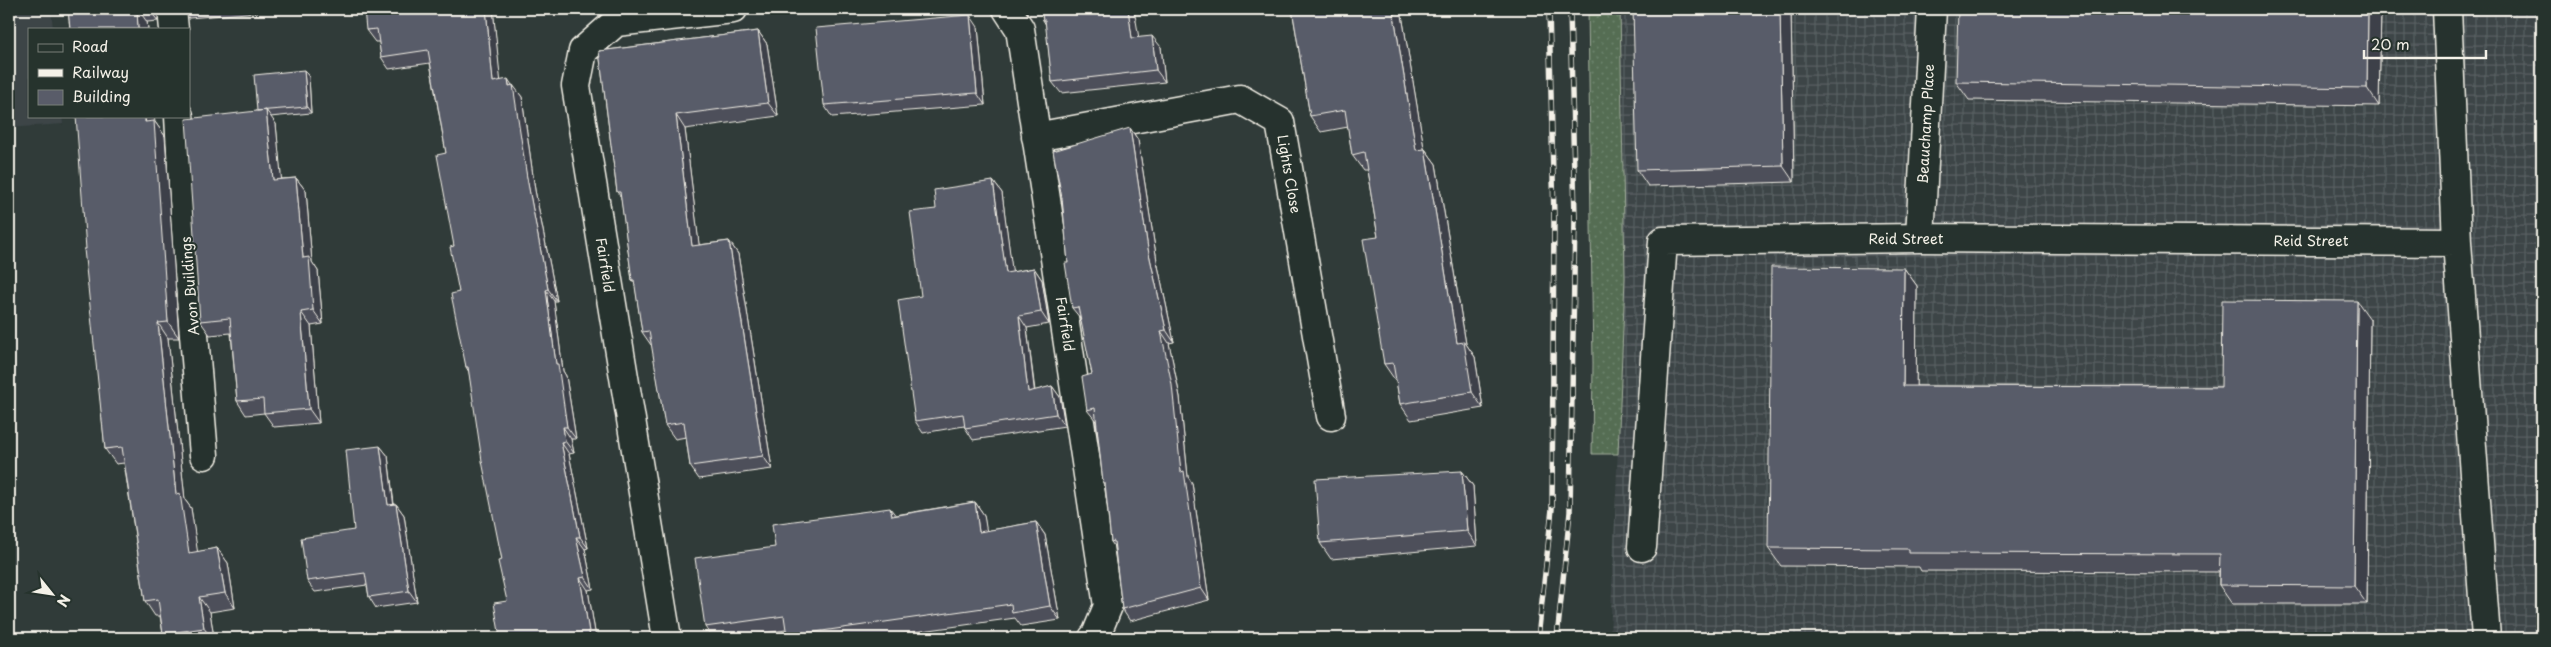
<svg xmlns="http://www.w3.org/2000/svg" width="2551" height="647" font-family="'Playpen Sans',sans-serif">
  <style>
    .built { fill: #3c4547 }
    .industrial { fill: url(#industrial-grid) }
    .grass { fill: url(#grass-dots); stroke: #a4af9e }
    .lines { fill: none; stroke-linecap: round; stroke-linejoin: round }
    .minor-casing { stroke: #f4f1e8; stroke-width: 31 }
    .minor { stroke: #26332d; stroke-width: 28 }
    .rail-casing { stroke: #f4f1e8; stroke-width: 5.5 }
    .rail { stroke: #26332d; stroke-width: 4; stroke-dasharray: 11; stroke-linecap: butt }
    .wall { fill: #4d4f5a; stroke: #f4f1e8 }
    .shaded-wall { fill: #3e404a; stroke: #f4f1e8 }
    .building { fill: #595c69; stroke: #f4f1e8 }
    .labels { text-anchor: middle; stroke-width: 4; stroke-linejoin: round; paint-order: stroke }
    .street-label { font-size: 14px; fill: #f4f1e8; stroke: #26332d }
  </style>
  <defs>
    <pattern id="industrial-grid" width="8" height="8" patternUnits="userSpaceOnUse" patternTransform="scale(1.25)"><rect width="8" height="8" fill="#3c4547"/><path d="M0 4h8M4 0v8" fill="none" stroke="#596062"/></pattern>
    <pattern id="grass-dots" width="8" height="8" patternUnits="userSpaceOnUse" patternTransform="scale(1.25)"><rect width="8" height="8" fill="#546d53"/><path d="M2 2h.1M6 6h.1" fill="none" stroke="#6d826c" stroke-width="1.8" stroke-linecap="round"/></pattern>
  </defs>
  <rect width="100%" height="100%" fill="#303b39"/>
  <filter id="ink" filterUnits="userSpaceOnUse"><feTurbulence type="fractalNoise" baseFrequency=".02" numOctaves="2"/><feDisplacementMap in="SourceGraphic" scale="10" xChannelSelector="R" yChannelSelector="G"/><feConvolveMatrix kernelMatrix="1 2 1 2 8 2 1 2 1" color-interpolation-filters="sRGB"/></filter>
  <g filter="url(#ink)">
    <path class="built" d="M9,9h42l2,20h-24v87h33l1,8 -54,4z"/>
    <path class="industrial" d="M1620,9h922v629h-932l15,-360z"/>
    <path class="grass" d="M1588,9h32l5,269 -7,176h-26l1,-90z"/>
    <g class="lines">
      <g class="minor-casing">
        <path id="minor" d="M172,9l2,20
          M1007,9l13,20 88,577 -12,29 -3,3
          M2447,9l10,233 29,396
          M179,116l7,123 18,216
          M1036,137l204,-38 40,23 51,294
          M1920,238l12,-229
          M1642,547l21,-306 257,-3 537,4
          M667,638l-91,-552 7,-35 33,-29 117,-13"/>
      </g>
      <use href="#minor" class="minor"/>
      <g class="rail-casing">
        <path id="rail" d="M1538,638l14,-129 2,-291 -5,-209
          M1557,638l13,-126 5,-295 -5,-208"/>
      </g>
      <use href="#rail" class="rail"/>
    </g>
    <path class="wall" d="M68,9h90v12l-11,1 1,7h-78z
      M182,9h75l1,3 -69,6z
      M493,9l7,72 12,4 10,12 13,93 22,111h-3l9,70 3,5 10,63h-5l3,14 -5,1 19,94 -3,1 8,40 -5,1 8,48h-96l7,-37 -5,-41 -33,-188 -3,-5 -7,-75 -5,-46 -8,-93 -16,-90 -41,6 -8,-12 -2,-15h-4l-9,-12z
      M1041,9l98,28 22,10 4,35 -104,11 -9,-11 -6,-57 -3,-5z
      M1292,9h109l23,140h1l11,15 30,180 9,13 8,51 -72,12 -11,-16 -4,-24h-1l-11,-16 -6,-127 -11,-67h-4l-11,-15 -4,-28 -27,5 -11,-16z
      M1791,9l3,173 -146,4 -11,-16z
      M2381,9l-2,97 -410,-6 -13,-18z
      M978,27l7,78 -153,12 -8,-12z
      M758,31l9,13 11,72 -93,13 14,116 30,-4 9,13 34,215 -73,10 -9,-13 -4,-29 -11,2 -10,-14 -13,-80h-1l-9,-13 -7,-48 -3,-4 -11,-83 -4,-5 -18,-141z
      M304,70l5,7 2,36 -41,4 6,7 5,55 15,-1 10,13 6,71 6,9 5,53 -12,2 8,97 -45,4 -10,-14 -18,2 -9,-14 -6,-68 -21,2 -10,-14 57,-210z
      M155,122l10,14 14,202h-11l17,162 6,8 6,44 20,-4 11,15 7,45 -25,4 4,26h-48l-3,-4 -3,-18h-5l-10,-15 -21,-138 -8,1 -11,-15 -19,-200z
      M1130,128l8,12 19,121 17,81 -5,1 11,54 8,80 4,6 17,117 -79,21 -8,-12 -8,-63 -3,-4 -6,-55 -2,-4 -7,-62 -9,-11 5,-36 -11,-55 -9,-11 -4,-45 -6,-65z
      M993,181l9,12 10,79 22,-4 8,12 7,44 -22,4 8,63 17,-5 8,11 5,29 -92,14 -9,-14 -41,7 -8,-12 21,-212z
      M1904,268l13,18 -1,100 305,1 149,-68 -3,285h-135l-13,-19v-13l-298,-1 -2,-4 -138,-1 -13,-18z
      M380,446l8,10 6,48h2l8,11 13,87 -41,6 -7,-11 -2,-12 -52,7 -8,-11 47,-51z
      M1462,471l11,15 4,60 -146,13 -11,-16z
      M975,502l9,13 2,16 50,-9 9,13 15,85 -39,6 -6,-8 -143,20h-84l-1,-2 -1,-6 -56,8h-17l-8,-11 70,-80 120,-32z"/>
    <path class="shaded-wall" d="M137,9h1l9,13 1,7h-10z
      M149,9h9v12z
      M486,9h7l9,85 -9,-12z
      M1128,9h6l7,41 -9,-12z
      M1393,9h8l26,157 -11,-16z
      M1780,9h11l3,173 -11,-16z
      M2368,9h13l-2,97 -12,-18z
      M970,15l8,12 7,78 -8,-12z
      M758,31l9,13 11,72 -10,-13z
      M1152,36l9,11 4,35 -9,-12z
      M304,70l5,7 2,36 -4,-6z
      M508,79l6,9 -1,-3 9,12 13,93 22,111 -9,-12z
      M266,110l10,14 7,70 -10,-14z
      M676,115l9,14 16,131 -9,-14z
      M145,116h9l1,6 10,14 14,202 -11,-16z
      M1130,128l8,12 19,121 17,81 -8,-12 -18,-81z
      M1425,149l11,15 30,180 9,13 8,51 -11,-16 -15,-49z
      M296,178l10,13 6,71 6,9 5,53 -10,-14 -10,-52z
      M993,181l9,12 12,91 -8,-11z
      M729,241l9,13 34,215 -9,-13z
      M1034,268l8,12 7,44 -8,-12z
      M1904,268l13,18 -1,118 -13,-18z
      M546,290l8,11 9,70 3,5 10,63 -9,-12 -11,-63z
      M2357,301l13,18 -3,285 -13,-18z
      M301,312l10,14 8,97 -10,-14z
      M1019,316l8,12 9,76 -8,-12z
      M158,323l10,15 17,162 6,8 9,60 -11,-15 -13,-59z
      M1161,331l8,12 11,54 8,80 4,6 17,117 -8,-12 -20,-116z
      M1052,386l8,11 5,29 -9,-12z
      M563,427l8,12 3,14 -9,-12z
      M561,442l8,12 19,94 -8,-11z
      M380,446l8,10 7,60 -7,-11z
      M1462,471l11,15 4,60 -10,-15z
      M975,502l9,13 5,30 -10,-13z
      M396,504l8,11 13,87 -8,-11z
      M890,508l10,13 -8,-5z
      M1036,522l9,13 15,85 -10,-14z
      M576,537l9,12 8,40 -8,-12z
      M217,548l11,15 7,45 -10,-15z
      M580,578l8,12 8,48h-6z
      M199,597l11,15 4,26h-3l-7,-10z"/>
    <path class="building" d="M68,9h69l1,20h-68z
      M364,9h122l7,73 15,-3 1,7 4,-1 14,93 21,111 -2,1 10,74h2l9,63h-4l2,14 -4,1 19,95h-4l9,40 -5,1 10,60h-90l-6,-35 13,-2 -9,-40 4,-1 -20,-99 -14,-94h-2l-15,-73 8,-2 -9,-45 4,-1 -17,-91 9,-2 -18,-103 -47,7 -4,-28 -11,1z
      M1041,9h87l4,29 20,-2 4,34 -104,12 -7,-62h-2z
      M1292,9h101l23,141 9,-1 32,194 7,-1 8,50 -72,12 -7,-41 -9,1 -21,-125 15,-2 -14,-85 -12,3 -7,-45 -35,6z
      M1633,9h147l3,157 -146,4z
      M1958,9h410l-1,79 -411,-6z
      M970,15l7,78 -153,12 -8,-77z
      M758,31l10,72 -92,12 16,131 37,-5 34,215 -73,10 -6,-44 -19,3 -16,-94 -7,1 -8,-52h-2l-12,-88h-3l-18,-141z
      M304,70l3,37 -50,4 -3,-36z
      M266,110l7,70 23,-2 7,80 6,-1 4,53 -12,2 8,97 -45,4 -1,-14 -26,2 -7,-83 -30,3 -14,-202z
      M76,116h69v6l9,-1 14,201 -10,1 18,171 4,-1 9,60 28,-5 8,45 -26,4 5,31 -41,6 -5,-35 -13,2 -23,-154 -17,2 -21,-200h2z
      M1130,128l18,121 18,81 -5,1 11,54 9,87 3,-1 17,117 -79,21 -8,-68 -3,1 -6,-59h-2l-8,-75 -8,2 -5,-33 10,-3 -14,-67 -6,1 -7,-45h3l-6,-65 -9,-47z
      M993,181l13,92 28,-5 7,44 -22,4 9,76 24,-6 4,28 -91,14 -2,-14 -48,7 -17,-121 23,-4 -11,-84 26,-3 -2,-19z
      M1771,267l133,1 -1,118 318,1 1,-87 135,1 -3,285 -135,-1 1,-31 -311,-1v-4l-141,-1z
      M380,446l8,59 8,-1 13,87 -40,6 -4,-24 -58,8 -6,-43 53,-8 -8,-80z
      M1462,471l5,60 -147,12 -5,-64z
      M975,502l4,30 57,-10 14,84 -38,7 -1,-9 -224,32 -3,-20 -79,11 -10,-69 80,-11 -3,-23 118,-16 2,8z"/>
  </g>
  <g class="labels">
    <g class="street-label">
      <text transform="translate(1926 124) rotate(-87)" y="5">Beauchamp Place</text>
      <text transform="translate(1289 174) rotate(80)" y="5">Lights Close</text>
      <text x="1906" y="244">Reid Street</text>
      <text x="2311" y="246">Reid Street</text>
      <text transform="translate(605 265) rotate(81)" y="5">Fairfield</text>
      <text transform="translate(190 286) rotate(-95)" y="5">Avon Buildings</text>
      <text transform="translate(1065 324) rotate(81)" y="5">Fairfield</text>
    </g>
  </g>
  <rect width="2551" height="647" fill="none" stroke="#26332d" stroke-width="30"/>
  <rect x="15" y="15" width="2521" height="617" fill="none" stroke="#f4f1e8" stroke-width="2" filter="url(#ink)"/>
  <rect x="28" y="28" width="162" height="90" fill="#26332d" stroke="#787f78"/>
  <rect x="38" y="44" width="25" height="8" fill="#26332d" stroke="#787f78"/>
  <text x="72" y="52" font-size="15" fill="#f4f1e8">Road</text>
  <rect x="38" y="69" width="25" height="8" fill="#f4f1e8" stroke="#787f78"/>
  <text x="72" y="78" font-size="15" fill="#f4f1e8">Railway</text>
  <rect x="38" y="90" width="25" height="15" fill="#595c69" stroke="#787f78"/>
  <text x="72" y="102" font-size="15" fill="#f4f1e8">Building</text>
  <g transform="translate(52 594) rotate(120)" stroke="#26332d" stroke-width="4" paint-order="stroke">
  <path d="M0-4L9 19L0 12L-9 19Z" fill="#f4f1e8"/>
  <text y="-8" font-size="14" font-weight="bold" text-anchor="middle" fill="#f4f1e8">N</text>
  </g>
  <path d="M2364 50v8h122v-8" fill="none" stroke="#f4f1e8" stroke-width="2.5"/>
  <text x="2371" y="50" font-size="15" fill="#f4f1e8" stroke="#26332d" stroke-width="4" paint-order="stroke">20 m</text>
</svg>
